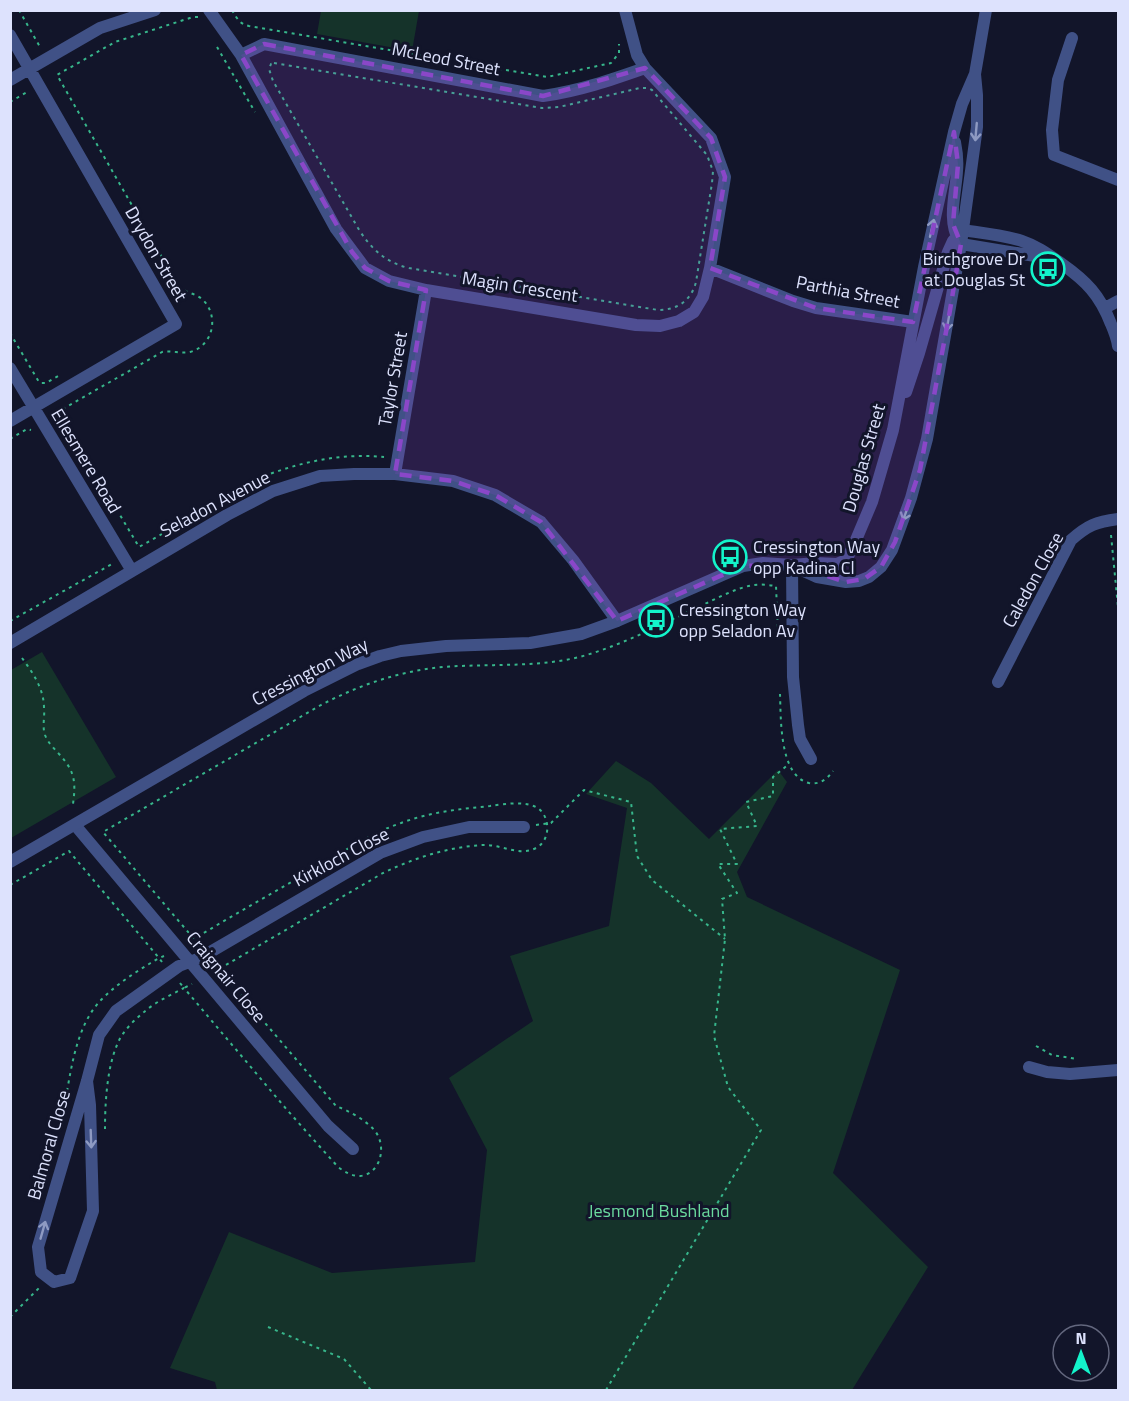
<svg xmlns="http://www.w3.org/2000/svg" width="1129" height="1401" font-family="'Titillium Web',sans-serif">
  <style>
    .green { fill: #15332a }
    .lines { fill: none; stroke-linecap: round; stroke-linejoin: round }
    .path { stroke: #37b68b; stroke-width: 2; stroke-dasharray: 3 4.5; stroke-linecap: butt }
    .minor { stroke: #405186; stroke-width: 12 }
    .tertiary { stroke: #405186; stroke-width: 12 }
    .oneway { stroke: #8e9ac2 }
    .marked { fill: #8a47c8; fill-opacity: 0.2; stroke: #8a47c8; stroke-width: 4.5; stroke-dasharray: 12 8; stroke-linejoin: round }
    .labels { text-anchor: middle; stroke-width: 6; stroke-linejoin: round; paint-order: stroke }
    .street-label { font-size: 18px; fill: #dde2fd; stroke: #12152a }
    .poi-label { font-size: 18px; fill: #dde2fd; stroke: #12152a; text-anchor: start }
    .park-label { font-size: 18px; fill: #6bdb9f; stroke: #12152a }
  </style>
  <rect width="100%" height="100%" fill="#12152a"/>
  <path class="green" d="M321,11h98l-7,40 -95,-17z
    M42,652l74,125 -105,61v-168z
    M616,761l35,22 58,56 69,-69 9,12 -50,90 10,25 153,73 -67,203 95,94 -76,123h-635l-2,-8 -45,-14 59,-136 103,41 143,-11 12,-112 -38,-72 84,-57 -23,-65 99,-30 18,-118 -41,-14z"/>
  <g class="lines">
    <path class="path" d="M19,10l21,37
      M232,10c5,9 8,14 17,16l298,51 64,-14 8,-10v-9
      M198,17h-5l-78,25 -58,33 122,212c8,7 18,6 25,14 15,16 9,45 -14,51 -9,2 -19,-2 -28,0l-99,57 -3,2v3l79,133 128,-72c38,-14 76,-22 117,-18
      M217,47l38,65
      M274,63l268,45 17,-1 81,-19h8l4,2 55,65 6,16 -1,12 -16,99c-5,19 -19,28 -38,28l-249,-42c-23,-5 -39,-20 -51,-40l-85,-147 -4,-12 2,-5z
      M10,102l19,-11
      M10,333l29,49 2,1h5l12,-7
      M10,439l17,-10 4,1
      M1111,535l7,72
      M10,621l102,-57
      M22,658c11,15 22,31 22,50 1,9 -2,18 1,27 3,8 9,13 14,19 16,17 17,28 14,50
      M780,694c1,24 -1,82 29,89 11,2 18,-4 24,-12
      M536,825l15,-2 33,-33 47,12 6,54 15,24 73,59
      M10,885l59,-34 90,107c-20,12 -40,24 -57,41 -27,27 -31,73 -38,109
      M162,962l-3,-4 5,-2
      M180,983l4,5 8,-4
      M1036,1046l16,9 25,4
      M105,1129c0,-26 2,-61 12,-84 5,-13 16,-24 27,-33 11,-10 27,-17 40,-24l104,123 50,56c7,5 13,9 22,9 21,-2 27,-30 15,-45 -9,-11 -26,-20 -39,-25l-117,-137 164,-96c31,-15 65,-26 100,-28 18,-1 36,12 53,3 14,-7 15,-29 3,-39 -12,-9 -34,-5 -49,-3 -30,3 -60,6 -89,17 -32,11 -60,30 -89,47 -39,23 -79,45 -118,69l-91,-107 218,-127c38,-20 79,-34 122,-38 50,-4 102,2 150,-14 34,-11 65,-27 97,-42 19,-8 43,-23 64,-26 7,-1 15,0 22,1l2,46
      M10,1317l29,-29
      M268,1327l76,32 27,31
      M606,1390l155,-260 -33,-43 -14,-51 11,-97 -3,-40 15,-6 -19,-29h19l-17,-35 37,-3 -11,-24 27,-6v-19l16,-13"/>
    <path class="minor" d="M209,10l32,45 95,174 29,39 24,13 37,9 210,35 24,1 19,-5 15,-9 9,-15 7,-29 15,-91 -14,-39 -66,-70 -8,-13 -12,-45
      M10,35l166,289 -166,97
      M1072,38l-14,42 -6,50 2,25 64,25
      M241,55l23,-11 279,52c36,-5 68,-16 102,-28
      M10,80l90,-52 55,-18
      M962,230c20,3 41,5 60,11 15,5 27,14 40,23 24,17 38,31 49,60 3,7 6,14 7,22
      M961,244l86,14
      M710,268l83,33 23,7 97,14
      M1105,308l13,-7
      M10,368l122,203
      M395,474l31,-184
      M792,565l1,112 5,48 2,14 11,20
      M10,643l217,-128 46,-24 47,-15 34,-2h41l58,7 42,14 46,27 32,38 44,61
      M998,682l73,-142c17,-15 25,-18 47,-21
      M75,825l253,301 25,23
      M1029,1067l18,5 23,2 48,-4
      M87,1081l3,24 3,106 -23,67 -16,4 -13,-10 -3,-25 49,-166 12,-46 17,-24 63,-45 21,-8 180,-105 43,-16 46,-10h55"/>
    <path class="tertiary" d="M955,142c2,10 3,19 2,29 -1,22 -10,48 2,70
      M906,392l13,-39 29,-101 5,-11 9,-10
      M793,566l24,11 29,5 13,-1 10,-4 12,-10 11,-17 19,-52 16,-59 34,-195 16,-117v-32l-2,-21 11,-64
      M10,862l294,-171 54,-27 22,-8 21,-5 45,-5 84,-3 51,-9 36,-13 126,-55 20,-3 29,2 24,-2 21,1 9,-4 7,-13 19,-45 21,-72 31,-163 30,-135 8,-28 13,-30"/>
  </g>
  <defs><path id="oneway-shaft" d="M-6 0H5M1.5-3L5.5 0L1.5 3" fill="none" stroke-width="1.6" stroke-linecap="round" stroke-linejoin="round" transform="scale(1.5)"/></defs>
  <g class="oneway">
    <use href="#oneway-shaft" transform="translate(976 132) rotate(95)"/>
    <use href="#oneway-shaft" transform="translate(932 228) rotate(-77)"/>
    <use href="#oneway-shaft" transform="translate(948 322) rotate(100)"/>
    <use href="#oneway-shaft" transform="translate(906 512) rotate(110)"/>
    <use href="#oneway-shaft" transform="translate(91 1139) rotate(88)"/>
    <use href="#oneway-shaft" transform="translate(43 1230) rotate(-74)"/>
  </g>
  <path class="marked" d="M264,44l279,52 102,-28 66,70 14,39 -15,91 106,40 97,14 41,-190 4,32 -5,60 8,20 -12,72 -29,154 -25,72 -14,25 -17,12 -18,3 -54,-17 -49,1 -126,55 -76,-99 -46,-27 -42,-14 -58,-7 31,-184 -37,-9 -24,-13 -13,-16 -111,-197z"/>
  <defs>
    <g id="bus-ring" transform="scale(1.725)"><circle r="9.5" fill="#12152a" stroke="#13f3ca" stroke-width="1.5"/><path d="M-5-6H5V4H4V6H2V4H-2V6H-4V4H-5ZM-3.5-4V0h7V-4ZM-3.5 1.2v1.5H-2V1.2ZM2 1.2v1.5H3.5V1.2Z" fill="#13f3ca"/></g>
  </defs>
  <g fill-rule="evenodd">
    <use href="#bus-ring" x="1048" y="269"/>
    <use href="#bus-ring" x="730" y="557"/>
    <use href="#bus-ring" x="656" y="620"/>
  </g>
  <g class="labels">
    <g class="street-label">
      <text transform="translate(446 59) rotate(11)" y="6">McLeod Street</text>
      <text transform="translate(156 254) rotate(60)" y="6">Drydon Street</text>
      <text transform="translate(520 287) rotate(9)" y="6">Magin Crescent</text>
      <text transform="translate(848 292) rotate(11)" y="6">Parthia Street</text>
      <text transform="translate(393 379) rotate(-80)" y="6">Taylor Street</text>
      <text transform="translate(864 458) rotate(-74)" y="6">Douglas Street</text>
      <text transform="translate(86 461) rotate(59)" y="6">Ellesmere Road</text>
      <text transform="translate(215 504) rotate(-28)" y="6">Seladon Avenue</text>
      <text transform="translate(1033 580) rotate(-61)" y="6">Caledon Close</text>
      <text transform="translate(310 672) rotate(-27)" y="6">Cressington Way</text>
      <text transform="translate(341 857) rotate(-28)" y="6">Kirkloch Close</text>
      <text transform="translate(226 977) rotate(50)" y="6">Craignair Close</text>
      <text transform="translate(49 1145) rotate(-74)" y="6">Balmoral Close</text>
    </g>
    <g class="poi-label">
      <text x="1025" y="265" text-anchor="end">Birchgrove Dr<tspan x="1025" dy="21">at Douglas St</tspan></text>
      <text x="753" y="553">Cressington Way<tspan x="753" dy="21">opp Kadina Cl</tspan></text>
      <text x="679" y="616">Cressington Way<tspan x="679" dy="21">opp Seladon Av</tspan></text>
    </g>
    <g class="park-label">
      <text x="659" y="1217">Jesmond Bushland</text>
    </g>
  </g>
  <rect width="1129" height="1401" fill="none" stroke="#dde2fd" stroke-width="24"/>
  <g transform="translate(1081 1353)"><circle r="28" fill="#12152a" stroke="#63677e" stroke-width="1.5"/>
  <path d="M0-4.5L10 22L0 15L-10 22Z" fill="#13f3ca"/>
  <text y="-9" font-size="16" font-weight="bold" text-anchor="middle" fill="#dde2fd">N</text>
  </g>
</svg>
